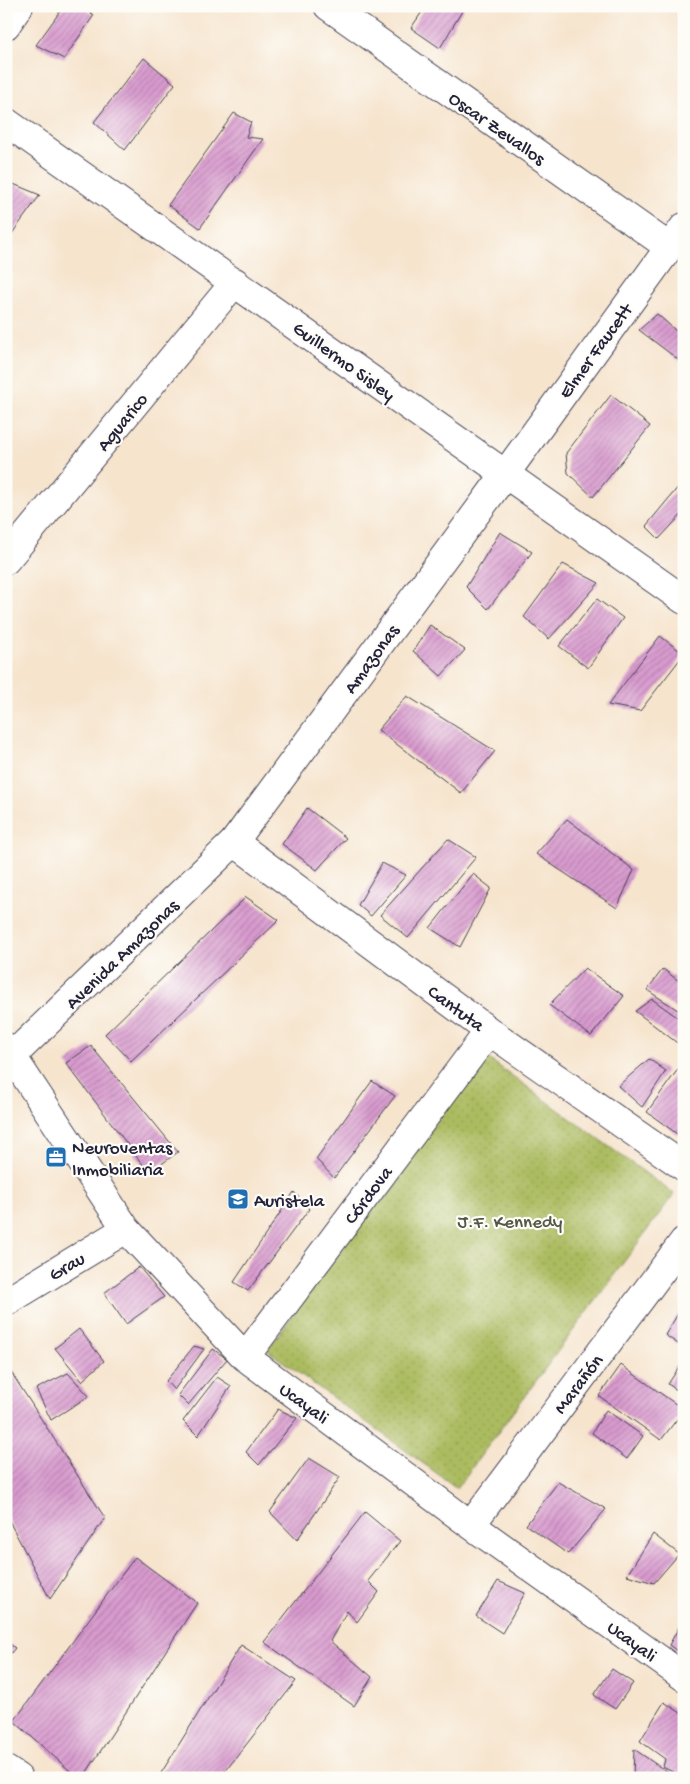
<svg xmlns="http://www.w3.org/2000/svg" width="690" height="1784" font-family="'Gochi Hand',sans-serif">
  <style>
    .park { fill: url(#park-dots); stroke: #666e4d }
    .building { fill: url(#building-hatch) }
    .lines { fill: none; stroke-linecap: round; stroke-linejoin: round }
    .street-casing { stroke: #423f51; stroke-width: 30 }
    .secondary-casing { stroke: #423f51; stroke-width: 30 }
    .primary-casing { stroke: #423f51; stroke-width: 30 }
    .street { stroke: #fff; stroke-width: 28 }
    .secondary { stroke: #fff; stroke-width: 28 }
    .primary { stroke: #fff; stroke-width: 28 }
    .labels { text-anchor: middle; stroke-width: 4.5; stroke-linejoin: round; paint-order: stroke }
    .street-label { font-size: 19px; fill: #22223b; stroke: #fdfcf7 }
    .poi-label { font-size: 19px; fill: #22223b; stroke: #fdfcf7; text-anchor: start }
    .park-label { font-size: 19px; fill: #525848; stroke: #fdfcf7 }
  </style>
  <defs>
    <pattern id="park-dots" width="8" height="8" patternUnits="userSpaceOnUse" patternTransform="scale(1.25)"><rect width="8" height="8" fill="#abbb5f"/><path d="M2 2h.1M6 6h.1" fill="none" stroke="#93a053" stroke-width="1.8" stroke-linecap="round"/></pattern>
    <pattern id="building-hatch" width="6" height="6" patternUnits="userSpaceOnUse" patternTransform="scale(1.25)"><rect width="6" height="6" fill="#d99bcf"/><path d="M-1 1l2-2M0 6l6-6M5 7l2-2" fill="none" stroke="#b07ea9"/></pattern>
  </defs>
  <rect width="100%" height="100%" fill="#fdfcf7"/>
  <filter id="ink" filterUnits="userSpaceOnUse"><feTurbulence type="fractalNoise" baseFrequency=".02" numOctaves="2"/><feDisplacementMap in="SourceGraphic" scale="10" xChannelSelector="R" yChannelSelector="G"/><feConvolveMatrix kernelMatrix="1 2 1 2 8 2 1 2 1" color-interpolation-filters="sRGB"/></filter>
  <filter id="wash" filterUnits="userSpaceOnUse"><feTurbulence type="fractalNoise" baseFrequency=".0096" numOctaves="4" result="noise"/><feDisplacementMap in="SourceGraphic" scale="20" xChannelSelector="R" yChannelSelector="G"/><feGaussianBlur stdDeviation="1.12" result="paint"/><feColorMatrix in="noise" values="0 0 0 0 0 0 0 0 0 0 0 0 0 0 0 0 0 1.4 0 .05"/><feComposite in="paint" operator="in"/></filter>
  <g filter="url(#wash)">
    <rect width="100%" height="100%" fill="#f6e4cd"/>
    <path class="park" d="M485,1056l189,138 -217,294 -190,-138z"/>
    <g id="blocks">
      <path class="building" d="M64,6h17l13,9 -30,44 -28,-14z
        M426,6h39l-25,42 -29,-20z
        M144,58l31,26 -50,66 -31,-28z
        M234,113l17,9 -5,15 17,2 -63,89 -32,-23z
        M6,181l34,14 -34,47z
        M657,314l27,24v26l-45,-34z
        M611,395l39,31 -57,71 -25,-24 -2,-20z
        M684,480v32l-25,27 -13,-13z
        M500,532l32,20 -44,57 -22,-22z
        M563,564l36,19 -50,56 -25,-22z
        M597,599l26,19 -35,50 -29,-22z
        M430,625l35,25 -24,26 -28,-25z
        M660,636l24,18 -44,57 -32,-6z
        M407,696l88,55 -34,42 -83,-63z
        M307,808l39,30 -29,32 -35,-26z
        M567,819l67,51 -17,38 -81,-54z
        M448,839l28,18 -68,81 -28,-23z
        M382,863l24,12 -35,41 -13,-11z
        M473,874l18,14 -31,59 -30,-19z
        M246,897l33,23 -148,141 -26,-27z
        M585,968l39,28 -33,40 -42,-31z
        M663,969l21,16v29l-37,-24z
        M652,999l32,23v26l-49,-37z
        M91,1046l87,106 -29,21 -83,-110z
        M649,1059l17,12 -24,36 -24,-21z
        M684,1061v78l-37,-27z
        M372,1081l23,15 -61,82 -18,-19z
        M294,1192l15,17 -61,82 -14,-9z
        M139,1267l25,30 -38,27 -22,-31z
        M681,1309l3,2v37l-19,-13z
        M79,1329l25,32 -22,20 -27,-33z
        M194,1346l10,3 -30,41 -8,-9z
        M213,1349l14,10 -39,46 -10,-10z
        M684,1360v35l-16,-11z
        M621,1365l63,45 -23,30 -62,-44z
        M9,1369l96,149 -55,81 -44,-84v-144z
        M68,1373l21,23 -38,24 -15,-31z
        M217,1377l14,9 -33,50 -15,-15z
        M278,1409l19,9 -38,47 -13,-13z
        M606,1410l37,26 -16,23 -35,-26z
        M309,1458l31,19 -43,63 -27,-28z
        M558,1482l48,27 -38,45 -42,-29z
        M365,1512l35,29 -32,40 11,11 -22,30 -10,-11 -17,30 42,36 -18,29 -90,-64z
        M653,1534l26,20 -25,29 -27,-8z
        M135,1557l62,46 -114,175h-5l-64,-57z
        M498,1581l27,12 -23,40 -26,-17z
        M684,1618v38l-15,-11z
        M6,1641l9,7 -9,11z
        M241,1645l55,36 -76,97h-62z
        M612,1669l21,14 -18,26 -21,-14z
        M664,1702l20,13v63l-21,-11 2,-8 -25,-18z
        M634,1749l23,16 20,13h-44z"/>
    </g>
  </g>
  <g filter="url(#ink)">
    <use href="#blocks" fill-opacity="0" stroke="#423f51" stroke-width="1"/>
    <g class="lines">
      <g class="street-casing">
        <path id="street" d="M328,6l341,241
          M6,25l13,-19
          M6,560l229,-278
          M234,842l255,189 195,136
          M6,1047l120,182 119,128 226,168 213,152
          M6,1302l120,-73
          M245,1357l244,-326
          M471,1525l213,-284
          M6,1770l12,8"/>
      </g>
      <g class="secondary-casing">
        <path id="secondary" d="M6,1062l228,-220 272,-369 178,-246"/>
      </g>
      <g class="primary-casing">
        <path id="primary" d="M6,122l678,478"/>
      </g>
      <use href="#street" class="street"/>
      <use href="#secondary" class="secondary"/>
      <use href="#primary" class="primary"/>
    </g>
  </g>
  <defs>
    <g id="office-square" transform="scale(1.125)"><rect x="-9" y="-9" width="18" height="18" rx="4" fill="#1f6fb2" stroke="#fdfcf7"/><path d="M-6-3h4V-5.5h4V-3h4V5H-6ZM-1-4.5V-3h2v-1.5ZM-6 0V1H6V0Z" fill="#fff"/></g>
    <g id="university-square" transform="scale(1.125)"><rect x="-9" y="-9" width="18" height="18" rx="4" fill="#1f6fb2" stroke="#fdfcf7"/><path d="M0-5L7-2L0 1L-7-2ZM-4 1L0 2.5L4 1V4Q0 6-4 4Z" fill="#fff"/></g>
  </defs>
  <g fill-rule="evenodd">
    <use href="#office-square" x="56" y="1157"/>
    <use href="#university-square" x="238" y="1199"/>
  </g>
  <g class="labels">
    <g class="street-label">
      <text transform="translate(498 127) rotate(35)" y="7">Oscar Zevallos</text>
      <text transform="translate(594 350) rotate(-54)" y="7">Elmer Faucett</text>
      <text transform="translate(345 360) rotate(36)" y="7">Guillermo Sisley</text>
      <text transform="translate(121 421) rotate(-51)" y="7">Aguarico</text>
      <text transform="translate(370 658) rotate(-54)" y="7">Amazonas</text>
      <text transform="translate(121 953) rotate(-44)" y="7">Avenida Amazonas</text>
      <text transform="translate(457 1007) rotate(36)" y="7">Cantuta</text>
      <text transform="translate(367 1194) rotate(-53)" y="7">Córdova</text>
      <text transform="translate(66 1265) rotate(-31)" y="7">Grau</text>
      <text transform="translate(577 1383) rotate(-53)" y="7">Marañón</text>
      <text transform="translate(305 1402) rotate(36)" y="7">Ucayali</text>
      <text transform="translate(633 1640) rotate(36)" y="7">Ucayali</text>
    </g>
    <g class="poi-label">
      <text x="72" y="1153">Neuroventas<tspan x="72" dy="22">Inmobiliaria</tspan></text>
      <text x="254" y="1206">Auristela</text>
    </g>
    <g class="park-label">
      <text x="510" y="1227">J.F. Kennedy</text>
    </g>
  </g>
  <rect width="690" height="1784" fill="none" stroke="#fdfcf7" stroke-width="25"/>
</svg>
